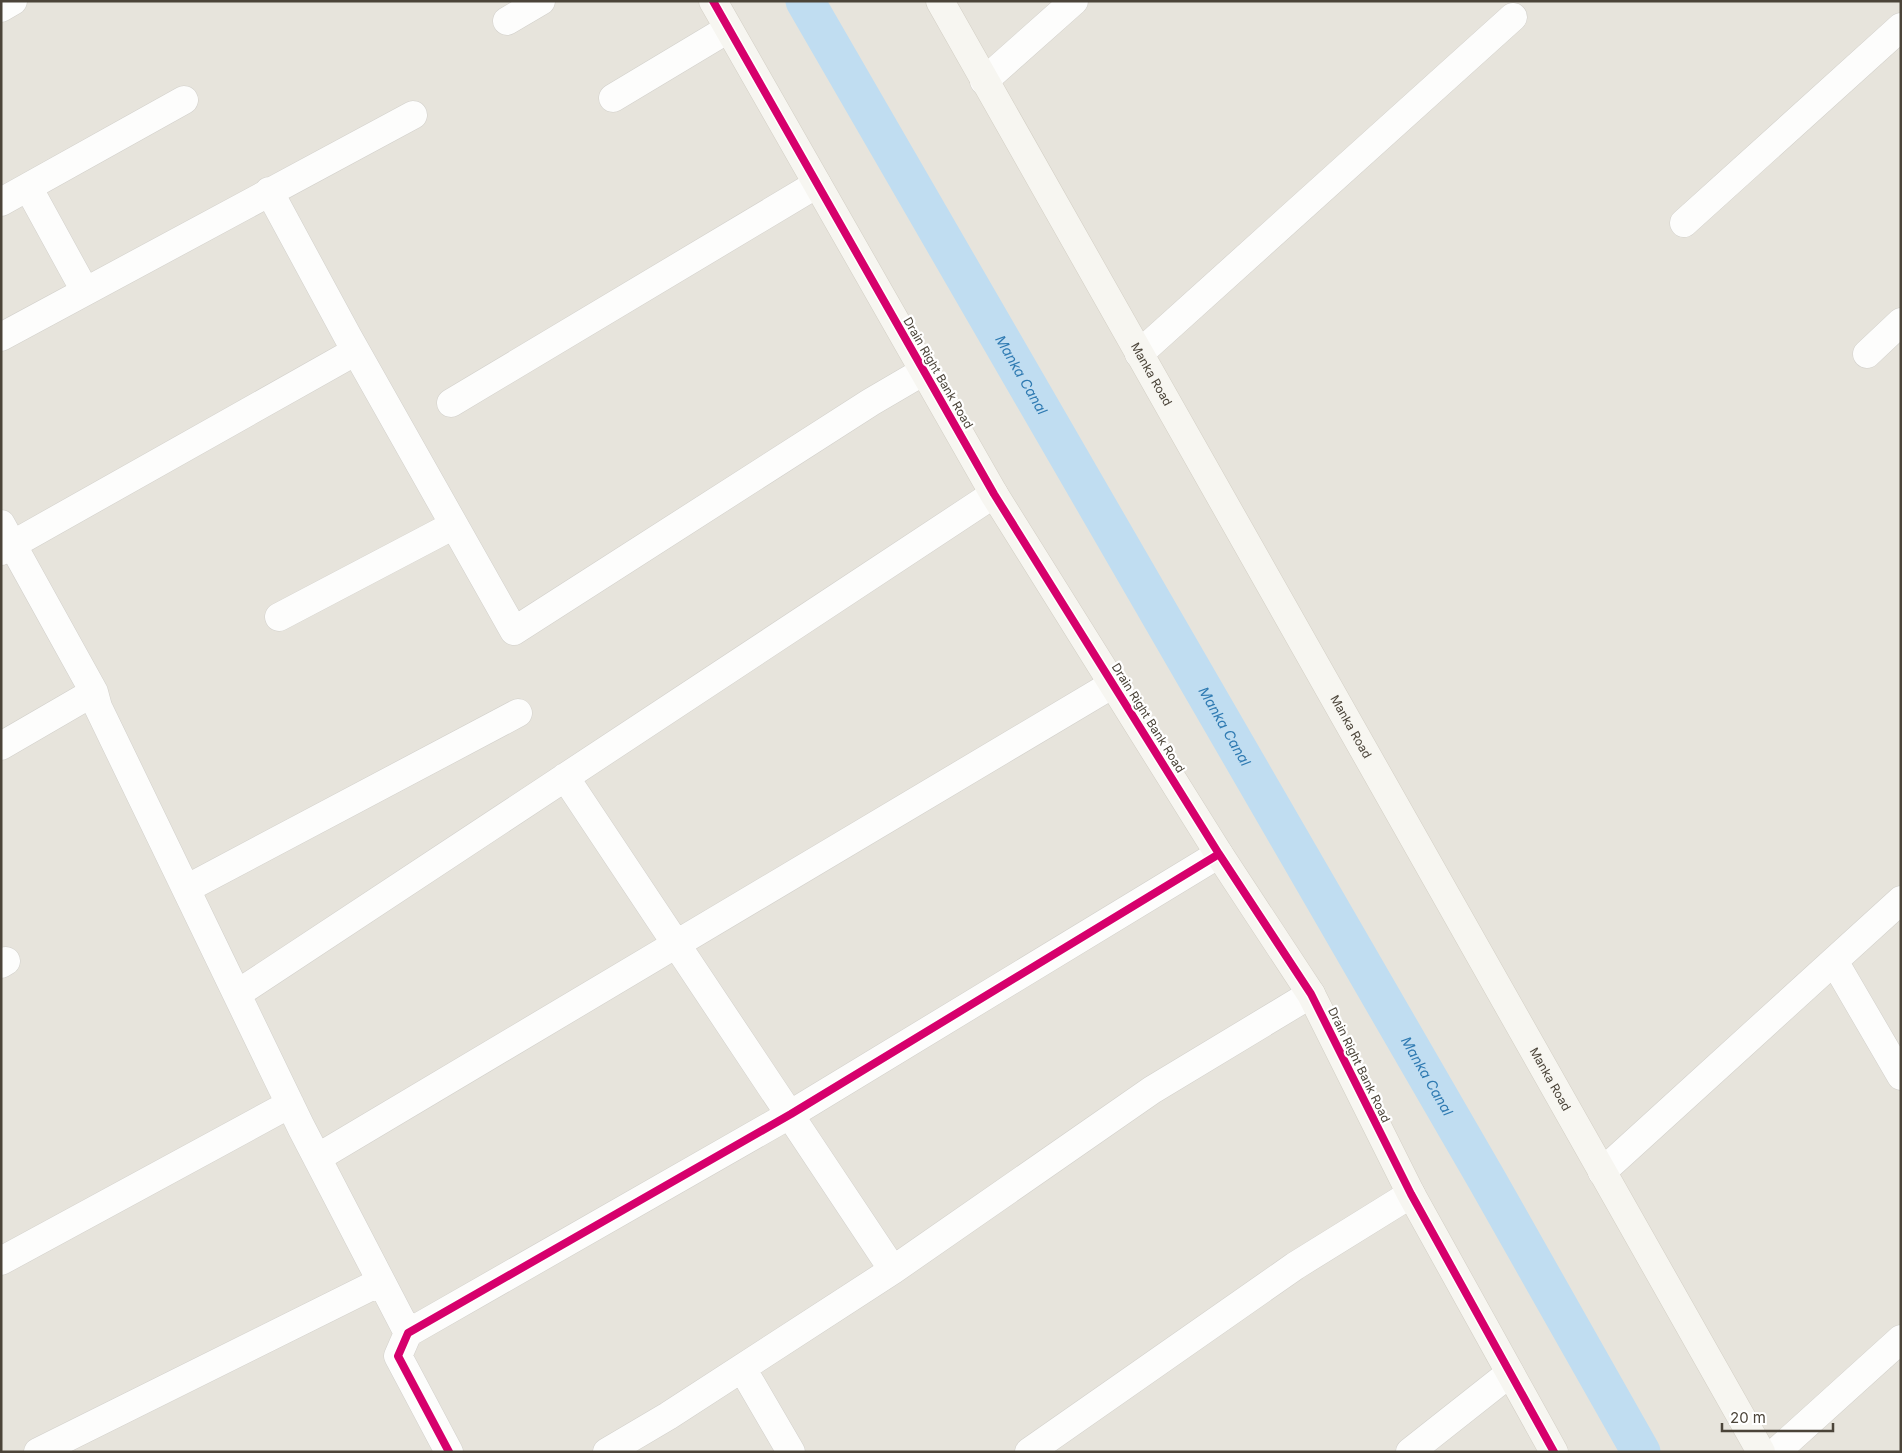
<svg xmlns="http://www.w3.org/2000/svg" width="1902" height="1453" font-family="Inter,sans-serif">
  <style>
    .residential { fill: #e7e4dc }
    .lines { fill: none; stroke-linecap: round; stroke-linejoin: round }
    .canal { stroke: #c0ddf1; stroke-width: 39 }
    .street-casing { stroke: #d2d0cb; stroke-width: 29 }
    .secondary-casing { stroke: #d3cfc5; stroke-width: 29 }
    .street { stroke: #fdfdfc; stroke-width: 28 }
    .secondary { stroke: #f7f6f1; stroke-width: 28 }
    .cycleway-casing { stroke: #fff; stroke-width: 11 }
    .cycleway { stroke: #d6006c; stroke-width: 8 }
    .labels { text-anchor: middle; stroke-width: 4.5; stroke-linejoin: round; paint-order: stroke }
    .street-label { font-size: 12px; fill: #4b4439; stroke: #fff }
    .water-label { font-size: 14px; font-style: italic; fill: #2e7ab2; stroke: #fff }
  </style>
  <rect width="100%" height="100%" fill="#f4f2ee"/>
  <path class="residential" d="M1,1h1900v1451h-1900z"/>
  <g class="lines">
    <path class="canal" id="s1" d="M805,1l682,1179 154,272"/>
    <g class="street-casing">
      <path id="street" d="M1,8l12,-7
        M507,21l34,-20
        M984,81l90,-80
        M613,98l115,-69
        M28,187l57,104
        M269,191l79,146 166,294 357,-229 53,-31
        M1,202l183,-102
        M1684,223l217,-196
        M1,337l412,-222
        M1139,354l374,-337
        M1867,354l34,-32
        M451,403l366,-219
        M1,524l93,168 4,15 203,420 107,206
        M1,551l355,-200
        M279,617l175,-92
        M1,746l93,-54
        M565,777l328,493
        M186,889l332,-176
        M1834,961l67,115
        M1,964l5,-3
        M237,994l757,-500
        M317,1158l796,-474
        M1602,1172l299,-272
        M1,1261l289,-157
        M742,1368l49,84
        M38,1452l342,-170
        M449,1452l-51,-96 10,-23 383,-219 428,-260
        M607,1452l61,-36 225,-146 259,-180 159,-96
        M1029,1452l266,-186 116,-72
        M1410,1452l100,-79
        M1776,1452l125,-113"/>
    </g>
    <g class="secondary-casing">
      <g id="secondary">
        <path d="M713,1l281,493 225,360 92,140 100,200 143,258"/>
        <path id="s2" d="M940,1l821,1451"/>
      </g>
    </g>
    <use href="#street" class="street"/>
    <use href="#secondary" class="secondary"/>
    <g class="cycleway-casing">
      <path id="cycleway" d="M713,1l281,493 225,360 92,140 100,200 143,258
        M449,1452l-51,-96 10,-23 383,-219 428,-260"/>
    </g>
    <use href="#cycleway" class="cycleway"/>
  </g>
  <g class="labels">
    <g class="street-label">
      <text transform="translate(938 373) rotate(60)" y="4">Drain Right Bank Road</text>
      <text dy="4" stroke="none"><textPath href="#s2" startOffset="429">Manka Road</textPath></text>
      <text transform="translate(1148 718) rotate(58)" y="4">Drain Right Bank Road</text>
      <text dy="4" stroke="none"><textPath href="#s2" startOffset="834">Manka Road</textPath></text>
      <text transform="translate(1359 1065) rotate(64)" y="4">Drain Right Bank Road</text>
      <text dy="4" stroke="none"><textPath href="#s2" startOffset="1239">Manka Road</textPath></text>
    </g>
    <g class="water-label">
      <text dy="5" stroke="none"><textPath href="#s1" startOffset="432">Manka Canal</textPath></text>
      <text dy="5" stroke="none"><textPath href="#s1" startOffset="838">Manka Canal</textPath></text>
      <text dy="5" stroke="none"><textPath href="#s1" startOffset="1242">Manka Canal</textPath></text>
    </g>
  </g>
  <rect width="1902" height="1453" fill="none" stroke="#4b4439" stroke-width="5"/>
  <path d="M1722 1423v8h111v-8" fill="none" stroke="#4b4439" stroke-width="2.5"/>
  <text x="1730" y="1423" font-size="15" fill="#4b4439" stroke="#ffffff" stroke-width="4" paint-order="stroke">20 m</text>
</svg>
